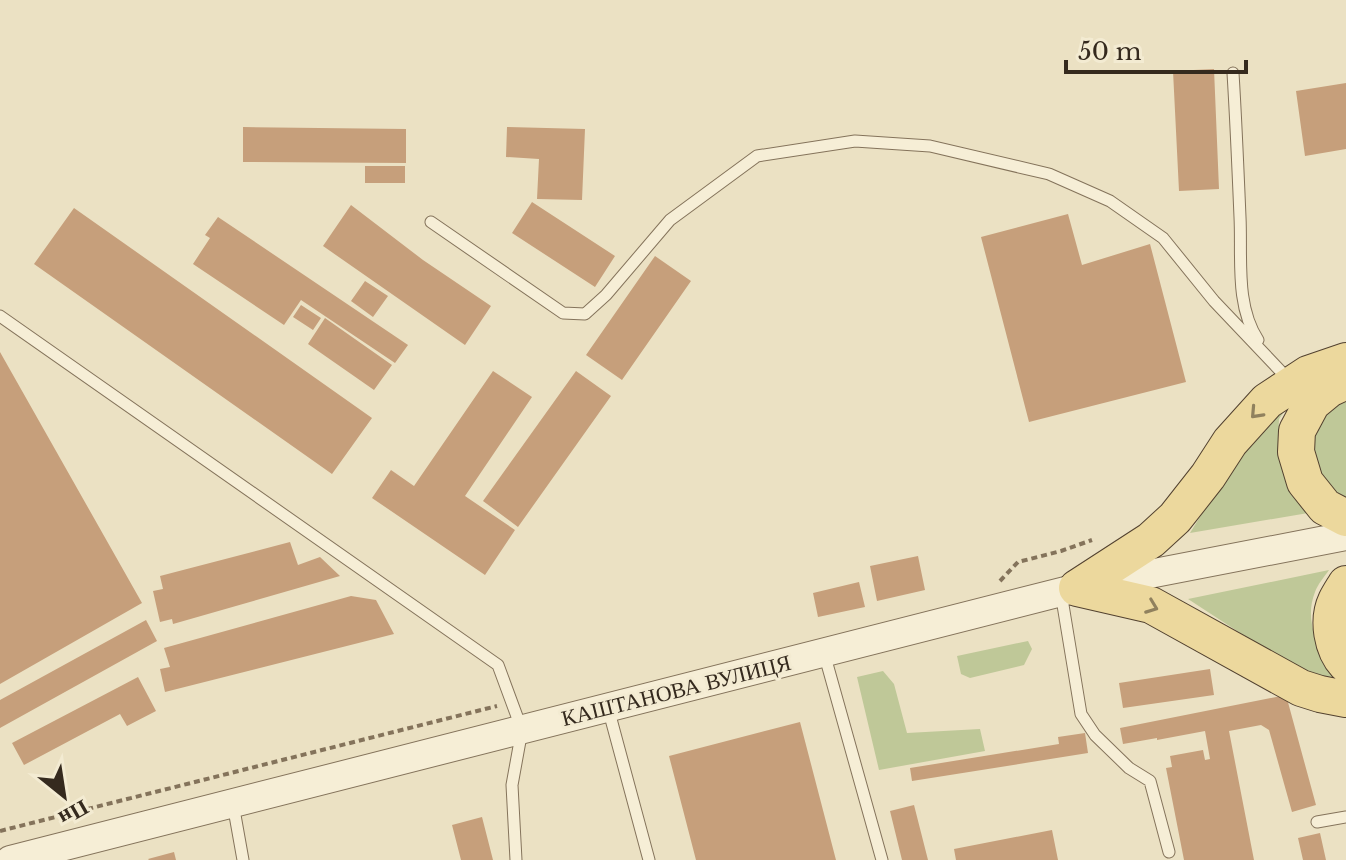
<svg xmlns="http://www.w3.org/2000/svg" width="1346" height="860" font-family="'Libre Baskerville',serif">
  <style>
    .green { fill: #bfc898 }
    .building { fill: #c69f7b }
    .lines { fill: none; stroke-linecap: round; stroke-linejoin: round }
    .service-casing { stroke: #84735b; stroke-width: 13 }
    .tertiary-casing { stroke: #84735b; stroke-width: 30 }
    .primary-casing { stroke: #52412f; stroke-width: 38 }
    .path { stroke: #84735b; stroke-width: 4; stroke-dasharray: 6 4; stroke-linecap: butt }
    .service { stroke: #f6eed6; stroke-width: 11 }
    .tertiary { stroke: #f6eed6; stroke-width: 28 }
    .primary { stroke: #ecd89d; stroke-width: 36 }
    .oneway { stroke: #90815e }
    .labels { text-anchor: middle; stroke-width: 6; stroke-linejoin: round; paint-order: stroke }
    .street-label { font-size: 22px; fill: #352a1e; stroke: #f3ebd2 }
  </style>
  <rect width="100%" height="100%" fill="#ebe1c3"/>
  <path class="green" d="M1297,393l-18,26 -1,25 5,27 14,22 17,19 -124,21 59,-96z
    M1346,394v103c-9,-4 -20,-10 -25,-20 -6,-12 -11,-37 -6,-50 5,-12 22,-24 31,-33z
    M1329,570c-5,7 -11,14 -14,22 -14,36 11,67 31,94l-40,-10 -118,-77z
    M1028,641l4,8 -8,16 -54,13 -9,-4 -4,-18z
    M883,671l11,13 13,49 73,-4 5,22 -106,19 -22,-93z"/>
  <path class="building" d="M1214,69l5,120 -40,2 -6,-120z
    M1346,83v66l-41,7 -9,-65z
    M243,127l163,2v34l-163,-1z
    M507,127l78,2 -3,71 -45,-1 2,-40 -33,-2z
    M365,166h40v17h-40z
    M532,202l83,54 -20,31 -83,-54z
    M351,205l72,55 68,46 -26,39 -142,-99z
    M74,208l298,210 -40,56 -298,-210z
    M1068,214l14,51 68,-21 36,138 -157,40 -48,-185z
    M218,217l190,128 -13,18 -94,-63 -17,25 -91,-61 17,-26 -5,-3z
    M655,256l36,25 -69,99 -36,-25z
    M365,281l23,15 -15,21 -22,-16z
    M301,305l20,13 -8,12 -20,-13z
    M325,318l67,47 -18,25 -66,-46z
    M0,352l142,251 -142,81z
    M493,371l39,26 -67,99 50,34 -30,45 -113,-77 19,-28 23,16z
    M576,371l35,25 -93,131 -35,-26z
    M290,542l8,23 22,-8 20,19 -167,48 -1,-5 -12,3 -7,-31 10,-2 -3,-13z
    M918,556l7,34 -48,11 -7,-35z
    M859,582l6,25 -47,10 -5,-24z
    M351,596l25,4 18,34 -229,58 -5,-23 10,-2 -6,-19z
    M146,620l11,21 -157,87v-28z
    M1210,669l4,26 -91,13 -4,-25z
    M138,677l18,34 -29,15 -7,-12 -96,51 -12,-22z
    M1286,695l30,110 -24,7 -23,-82 -8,-5 -32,6 25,129h-70l-18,-92 6,-1 -2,-11 33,-6 2,10 5,-1 -5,-28 -48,9v-2l-34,6 -3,-16z
    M800,722l36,138h-140l-27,-104z
    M1085,733l3,20 -176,28 -2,-13 149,-24 -1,-7z
    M914,805l14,55h-26l-12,-49z
    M482,817l11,43h-32l-9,-35z
    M1052,830l6,30h-102l-2,-11z
    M1320,833l6,27h-23l-5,-22z
    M174,852l2,8h-27l-1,-1z"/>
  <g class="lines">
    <g class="service-casing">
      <path id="service" d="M1233,73c3,48 5,96 7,144 2,40 -5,88 18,123
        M431,222l132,91 22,1 21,-19 64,-75 87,-64 98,-15 75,5 119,28 61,27 53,37 51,63 76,80
        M0,316l498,349 24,65 -10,55 4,75
        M1061,593l20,121 14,21 34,33 21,13 19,71
        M824,653l58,207
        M608,708l41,152
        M233,804l10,56
        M1317,822l29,-5"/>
    </g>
    <g class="tertiary-casing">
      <path id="tertiary" d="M10,860l1067,-272 269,-52"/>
    </g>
    <g class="primary-casing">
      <path id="primary" d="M1346,381l-17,8 -17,14 -15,28 -1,21 9,30 20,25 21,11
        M1346,584c-3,5 -7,11 -10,17 -9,19 -4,48 10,63
        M1077,588l74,-48 24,-22 33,-42 22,-34 37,-41 41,-27 38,-13
        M1077,588l74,17 150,83 19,6 26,5"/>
    </g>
    <path class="path" d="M1000,581l18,-19 43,-11 31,-11
      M0,831l497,-125"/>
    <use href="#service" class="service"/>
    <use href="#tertiary" class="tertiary"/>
    <use href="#primary" class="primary"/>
  </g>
  <defs><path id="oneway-chevron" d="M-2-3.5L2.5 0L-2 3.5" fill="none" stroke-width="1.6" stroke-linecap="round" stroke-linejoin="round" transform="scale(2)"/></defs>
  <g class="oneway">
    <use href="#oneway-chevron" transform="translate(1256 413) rotate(133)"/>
    <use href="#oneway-chevron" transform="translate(1152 607) rotate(21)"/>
  </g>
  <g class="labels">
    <g class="street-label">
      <text transform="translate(676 690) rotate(-14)" y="8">КАШТАНОВА ВУЛИЦЯ</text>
    </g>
  </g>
  <g transform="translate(64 796) rotate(150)" stroke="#f3ebd2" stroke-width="6" paint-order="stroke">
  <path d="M0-6L14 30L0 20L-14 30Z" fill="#352a1e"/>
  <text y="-12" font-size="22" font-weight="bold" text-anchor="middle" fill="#352a1e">Пн</text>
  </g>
  <path d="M1066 60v12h180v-12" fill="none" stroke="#352a1e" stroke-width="4"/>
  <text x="1078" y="60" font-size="24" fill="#352a1e" stroke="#f3ebd2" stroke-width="6" paint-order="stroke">50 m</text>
</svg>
